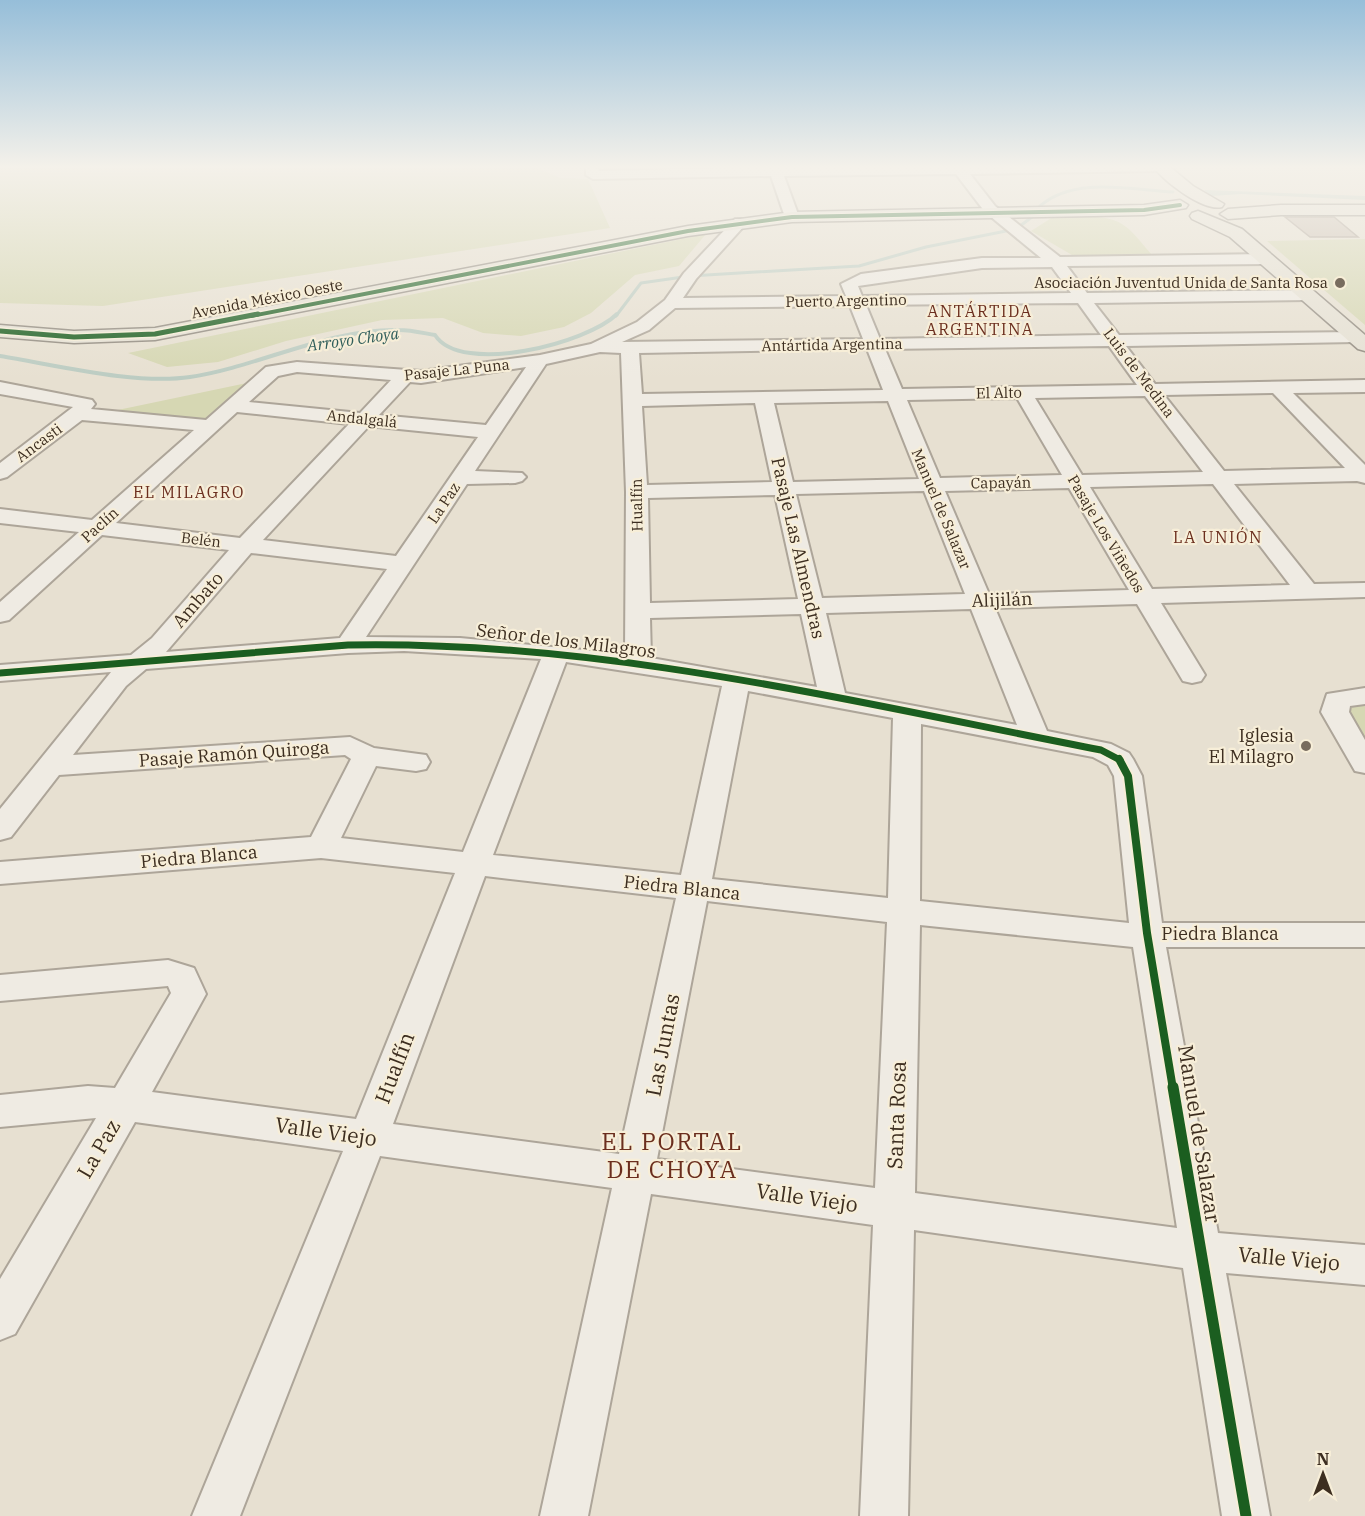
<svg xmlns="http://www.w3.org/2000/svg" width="1365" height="1516" font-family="'IBM Plex Serif',serif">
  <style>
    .green { fill: #d6d7b3 }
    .water { fill: #bcccc2 }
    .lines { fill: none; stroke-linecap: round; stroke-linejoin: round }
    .stream-far1 { stroke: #bcccc2; stroke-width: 3 }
    .stream { stroke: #bcccc2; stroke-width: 4 }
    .building { fill: #cbbfb2; stroke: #a89c90; stroke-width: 1.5 }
    .minor-casing { stroke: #ada599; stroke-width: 4 }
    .major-casing { stroke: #928b80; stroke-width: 3 }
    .minor { fill: #efebe3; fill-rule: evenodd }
    .major { fill: #e6e1d4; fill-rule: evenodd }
    .cycleway-far4-casing { stroke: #f7eed8; stroke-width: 6 }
    .cycleway-far3-casing { stroke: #f7eed8; stroke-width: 8 }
    .cycleway-far2-casing { stroke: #f7eed8; stroke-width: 10 }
    .cycleway-far1-casing { stroke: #f7eed8; stroke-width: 12 }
    .cycleway-casing { stroke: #f7eed8; stroke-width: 15 }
    .cycleway-far4 { stroke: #1b5e20; stroke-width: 4 }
    .cycleway-far3 { stroke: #1b5e20; stroke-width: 5 }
    .cycleway-far2 { stroke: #1b5e20; stroke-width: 7 }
    .cycleway-far1 { stroke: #1b5e20; stroke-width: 8 }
    .cycleway { stroke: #1b5e20; stroke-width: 11 }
    .poi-dot { fill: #786c5e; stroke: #f7eed8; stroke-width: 2 }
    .labels { text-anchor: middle; stroke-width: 4.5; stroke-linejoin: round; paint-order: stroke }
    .far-poi-label { font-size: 15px; fill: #3d2e20; stroke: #f7eed8; text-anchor: end }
    .far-street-label { font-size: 15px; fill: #3d2e20; stroke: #f7eed8 }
    .far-neighbourhood-label { font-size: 16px; letter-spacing: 1.5px; fill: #6b2e1e; stroke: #f7eed8 }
    .far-water-label { font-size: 16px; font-style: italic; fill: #2f5d5a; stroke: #f7eed8 }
    .street-label { font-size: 18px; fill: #3d2e20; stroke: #f7eed8 }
    .poi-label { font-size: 18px; fill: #3d2e20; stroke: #f7eed8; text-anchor: end }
    .near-street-label { font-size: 21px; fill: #3d2e20; stroke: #f7eed8 }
    .near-neighbourhood-label { font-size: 24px; letter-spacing: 1.5px; fill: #6b2e1e; stroke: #f7eed8 }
  </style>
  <rect width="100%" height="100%" fill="#e7e0d1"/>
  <path class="green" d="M0,167h535l25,11 28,1 22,49 -507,78 -103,-3z
    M1085,216c40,2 42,10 67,39h-80l-41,-24 22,-14z
    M706,234l-27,32 -44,9 -44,38 -27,14 -43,9 -38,-3 -40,-15 -61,2 -96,21 -68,21 -51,5 -39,-14z
    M1365,239v86l-98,-84z
    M247,383l-42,37 -92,-9z
    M1365,704v36l-15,-26v-7z"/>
  <path class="water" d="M1204,190l161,6v4l-124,-6 -30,2z"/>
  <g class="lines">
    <path class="stream-far1" d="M1040,206c35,-30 91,-16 133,-14
      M616,316l25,-33 49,-7 169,-10 67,-19 90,-18 16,-12"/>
    <path class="stream" d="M0,356c56,9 135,29 190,21 68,-10 139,-49 209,-47 12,0 24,3 36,5 26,41 153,8 182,-21"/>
  </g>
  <path class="building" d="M1285,217h49l24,20h-48z"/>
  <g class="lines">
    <g class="minor-casing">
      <path id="minor" d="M586,167h12l1,4 169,-4h399l-6,4 -191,3 25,32 65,51 206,-3 8,5 -8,5 -199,2 20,27 221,-3 8,5 -8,5 -214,3 25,32 237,-3 9,5 -9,5 -230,4 29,38 210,-4v12l-72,1 72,72v18l-8,-2 -123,3 80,100 51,-1v14l-204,6 44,72 -4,6 -9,2 -9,-2 -46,-77 -142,4 52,123 64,13 18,9 4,6 9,17 20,147h203v24h-199l52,286 147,12v40l-139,-12 44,243h-48l-39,-248 -269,-38 -6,286h-48l13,-291 -222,-31 -63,322h-48l72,-328 -232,-32 -140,360h-48l151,-365 -208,-29 -120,212 -15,6v-61l96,-161 -96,9v-32l88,-9 27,2 56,-95 -3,-7 -168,15v-26l168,-15 26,8 12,26 -54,98 204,27 99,-246 -134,-15 -321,26v-22l311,-25 40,-78 -6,-4 -286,20 -48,62 -11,3v-31l111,-137 -111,9v-16l131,-10 21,-17 77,-88 -127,-15 -93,85 -9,2v-20l79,-70 -79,-9v-14l92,11 102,-90 -112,-10 -75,57 -7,2v-16l73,-56 -73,-13v-12l92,18 3,4 -4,5 115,11 60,-53 31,-5 124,9 119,-16 51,-11 46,-22 28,-22 19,-27 51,-54h10v6l-49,54 -13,19 163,-2 -5,-12 20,-10 121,-16h59l-56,-46 -29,-38 -172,2 15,41 -7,4 -7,-4 -14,-41 -178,3 -7,-4zM1052,267l19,26 -209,3 -4,-10 124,-18zM1078,303l23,32 -221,4 -14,-34zM850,306l13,33 -241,3 27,-12 26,-22zM1109,346l28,39 -235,4 -17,-40zM867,349l16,41 -241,4 -3,-41zM600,352l21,1 5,139 -1,162 -165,-16 -94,-1 101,-153 48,-1 7,-2 4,-4 -4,-4 -47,-2 71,-107zM526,367l-40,58 -107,-10 31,-33 11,1zM297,372l94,8 -31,33 -111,-11 29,-26zM1273,393l72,75 -121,3 -60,-76zM1145,396l58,76 -121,3 -47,-77zM1017,398l45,77 -122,3 -33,-78zM888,401l31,78 -126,3 -19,-79zM755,403l17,79 -125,3 -5,-79zM237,412l112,12 -109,114 -124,-15zM369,426l109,11 -82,119 -133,-16zM1213,484l77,101 -138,4 -62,-102zM1069,488l60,102 -140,4 -44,-103zM924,491l41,103 -143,4 -26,-104zM775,495l23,104 -148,4 -2,-105zM251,553l136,16 -47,69 -174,14zM971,609l46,116 -172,-32 -19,-80zM801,614l16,73 -166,-29 -1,-40zM404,651l137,8 -78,193 -122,-14 35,-72 40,5 10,-2 4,-7 -4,-7 -52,-7 -24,-11 -277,18 53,-69 20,-17 202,-16zM566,662l156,24 -41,189 -188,-20zM748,691l145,27 -5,180 -176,-19zM921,724l172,33 15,8 6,11 15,147 -209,-22zM485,876l191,22 -57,256 -226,-30zM707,901l180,21 -12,266 -218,-29zM920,925l213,22 44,281 -262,-35z
        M1365,688v16l-15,2 -1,6 16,28v33l-10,-2 -34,-59 6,-18z"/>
    </g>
    <g class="major-casing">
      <path id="major" d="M1154,167h16l23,19 31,18 -2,3c-18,5 -59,-26 -68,-40z
        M1180,200l8,5 -2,3 -42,7 -352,7 -104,14 -533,104 -81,3 -74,-6v-12l74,6 81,-3 533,-102 104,-14 352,-7z
        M1281,205h84v10h-84l-53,4 -8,-5 8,-5z
        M1198,211l44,18 123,106v16l-7,-2 -128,-112 -38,-18 -2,-3 2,-3z"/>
    </g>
    <use href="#minor" class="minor"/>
    <use href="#major" class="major"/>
    <g class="cycleway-far4-casing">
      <path id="cycleway-far4" d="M251,316l437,-85 104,-14 352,-7 36,-5"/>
    </g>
    <g class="cycleway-far3-casing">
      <path id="cycleway-far3" d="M0,331l74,6 81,-3 103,-20"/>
    </g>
    <g class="cycleway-far2-casing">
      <path id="cycleway-far2" d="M0,673l348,-28c254,-5 505,57 753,105l19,10"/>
    </g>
    <g class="cycleway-far1-casing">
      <path id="cycleway-far1" d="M1119,759l9,17 19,157 26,156"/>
    </g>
    <g class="cycleway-casing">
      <path id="cycleway" d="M1173,1087l73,429"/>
    </g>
    <use href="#cycleway-far4" class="cycleway-far4"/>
    <use href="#cycleway-far3" class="cycleway-far3"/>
    <use href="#cycleway-far2" class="cycleway-far2"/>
    <use href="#cycleway-far1" class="cycleway-far1"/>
    <use href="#cycleway" class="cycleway"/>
  </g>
  <linearGradient id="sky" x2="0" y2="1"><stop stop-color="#96bed9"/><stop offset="0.44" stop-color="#f4f1ea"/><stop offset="1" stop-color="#f4f1ea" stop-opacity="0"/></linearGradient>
  <rect width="1365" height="379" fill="url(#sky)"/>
  <g class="poi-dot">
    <circle cx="1340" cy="283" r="6"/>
    <circle cx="1306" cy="746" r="6"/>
  </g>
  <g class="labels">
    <g class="far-poi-label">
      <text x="1328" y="288">Asociación Juventud Unida de Santa Rosa</text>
    </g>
    <g class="far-street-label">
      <text transform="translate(267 299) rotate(-11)" y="5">Avenida México Oeste</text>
      <text transform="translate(846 301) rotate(-1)" y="5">Puerto Argentino</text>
      <text transform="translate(832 345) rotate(-1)" y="5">Antártida Argentina</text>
      <text transform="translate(457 370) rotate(-6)" y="5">Pasaje La Puna</text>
      <text transform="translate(1139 373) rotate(53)" y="5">Luis de Medina</text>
      <text transform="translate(999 393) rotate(-1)" y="5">El Alto</text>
      <text transform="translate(362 419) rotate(6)" y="5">Andalgalá</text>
      <text transform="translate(39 443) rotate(-37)" y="5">Ancasti</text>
      <text transform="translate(1001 483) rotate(-1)" y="5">Capayán</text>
      <text transform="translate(444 503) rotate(-56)" y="5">La Paz</text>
      <text transform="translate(637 505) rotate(-91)" y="5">Hualfín</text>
      <text transform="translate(941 509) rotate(67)" y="5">Manuel de Salazar</text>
      <text transform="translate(100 525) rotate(-42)" y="5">Paclín</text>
      <text transform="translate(1106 534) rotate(59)" y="5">Pasaje Los Viñedos</text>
      <text transform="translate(201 540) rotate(7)" y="5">Belén</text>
    </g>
    <g class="far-neighbourhood-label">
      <text x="980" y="317">ANTÁRTIDA<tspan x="980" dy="18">ARGENTINA</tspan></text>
      <text x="189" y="498">EL MILAGRO</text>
      <text x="1218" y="543">LA UNIÓN</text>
    </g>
    <g class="far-water-label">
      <text transform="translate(353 339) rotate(-8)" y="6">Arroyo Choya</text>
    </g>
    <g class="street-label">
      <text transform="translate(798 548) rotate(77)" y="6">Pasaje Las Almendras</text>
      <text transform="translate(198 600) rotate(-49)" y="6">Ambato</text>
      <text transform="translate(1002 600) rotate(-2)" y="6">Alijilán</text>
      <text transform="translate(566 641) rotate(7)" y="6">Señor de los Milagros</text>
      <text transform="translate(234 754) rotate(-4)" y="6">Pasaje Ramón Quiroga</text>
      <text transform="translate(199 857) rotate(-5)" y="6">Piedra Blanca</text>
      <text transform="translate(682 888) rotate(6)" y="6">Piedra Blanca</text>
      <text x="1220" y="940">Piedra Blanca</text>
    </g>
    <g class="poi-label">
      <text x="1294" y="742">Iglesia<tspan x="1294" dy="21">El Milagro</tspan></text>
    </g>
    <g class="near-street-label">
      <text transform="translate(663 1045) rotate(-79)" y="7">Las Juntas</text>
      <text transform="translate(395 1068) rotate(-69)" y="7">Hualfín</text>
      <text transform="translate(897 1115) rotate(-88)" y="7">Santa Rosa</text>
      <text transform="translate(326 1132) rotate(8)" y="7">Valle Viejo</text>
      <text transform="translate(1199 1134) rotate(81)" y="7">Manuel de Salazar</text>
      <text transform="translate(99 1149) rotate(-60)" y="7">La Paz</text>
      <text transform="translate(807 1198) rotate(8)" y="7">Valle Viejo</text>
      <text transform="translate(1289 1259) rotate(5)" y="7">Valle Viejo</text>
    </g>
    <g class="near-neighbourhood-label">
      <text x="672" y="1150">EL PORTAL<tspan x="672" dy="28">DE CHOYA</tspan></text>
    </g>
  </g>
  <g transform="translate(1323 1474)" stroke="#f7eed8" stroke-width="4.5" paint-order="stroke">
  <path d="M0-4.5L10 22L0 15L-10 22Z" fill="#3d2e20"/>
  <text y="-9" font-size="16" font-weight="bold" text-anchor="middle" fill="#3d2e20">N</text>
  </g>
</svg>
